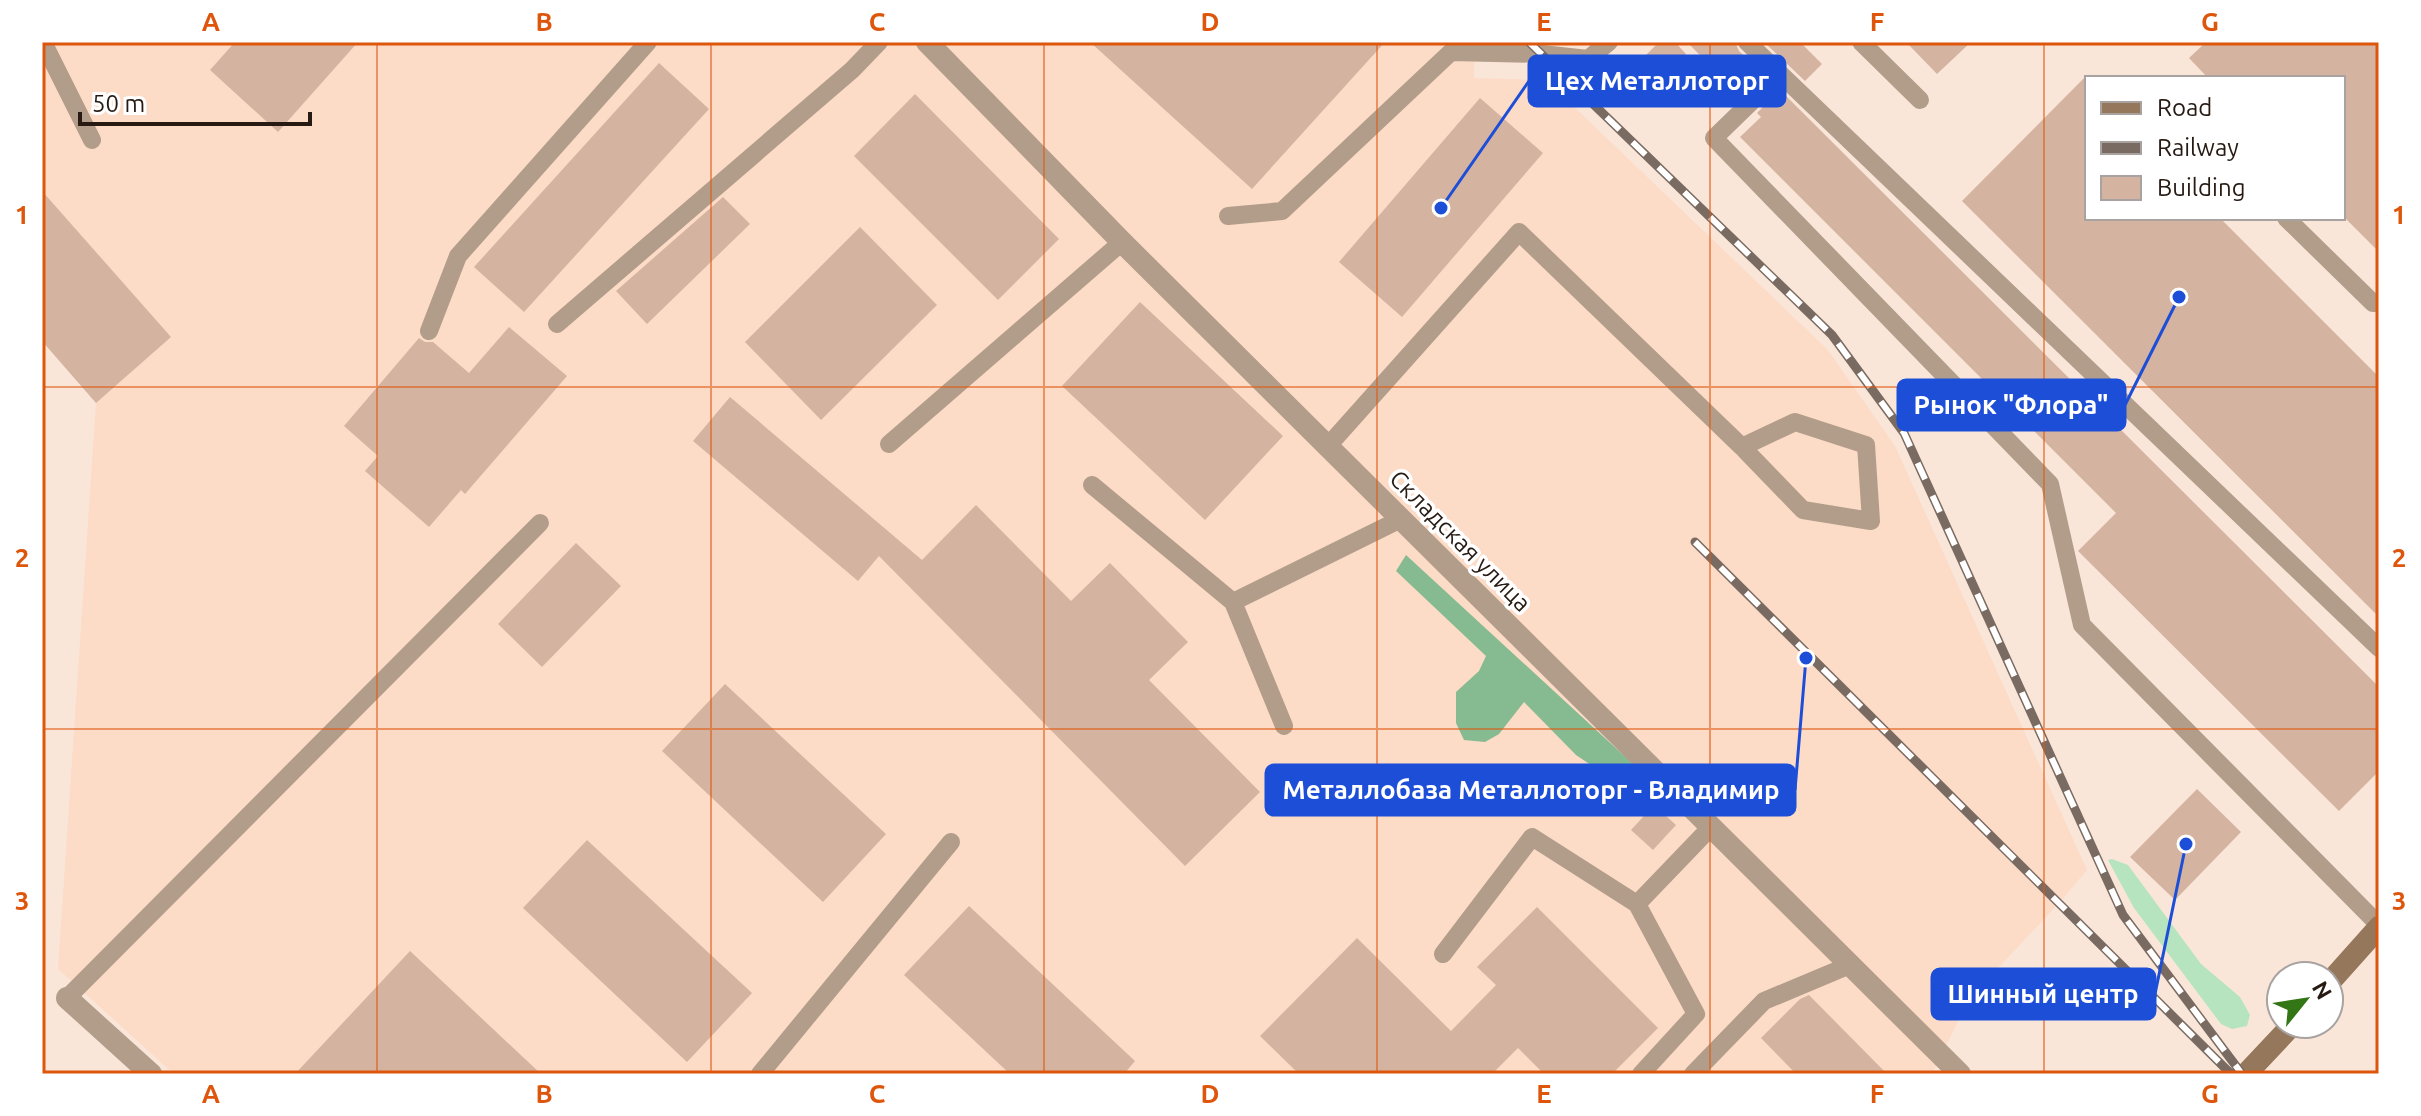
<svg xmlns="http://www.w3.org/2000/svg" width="2421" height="1116" font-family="Ubuntu,sans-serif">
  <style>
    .built { fill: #fcdbc7 }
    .green { fill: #b6e4be }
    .forest { fill: #86ba90 }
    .building { fill: #d4b4a0 }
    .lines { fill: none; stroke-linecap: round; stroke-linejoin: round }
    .service { stroke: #b29d8a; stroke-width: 18 }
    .minor { stroke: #b29d8a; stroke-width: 22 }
    .secondary { stroke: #95775b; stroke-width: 22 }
    .rail-casing { stroke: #7a6b62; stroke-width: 9 }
    .rail { stroke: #fff; stroke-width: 6; stroke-dasharray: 18; stroke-linecap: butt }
    .grid { fill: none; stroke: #de560c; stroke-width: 2; stroke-opacity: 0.55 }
    .labels { text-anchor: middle; stroke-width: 7; stroke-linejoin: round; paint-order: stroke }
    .street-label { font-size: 24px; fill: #261a13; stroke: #fff }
    .leader { fill: none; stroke: #1d4ed8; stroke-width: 3 }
    .callout-dot { fill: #1d4ed8; stroke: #fff; stroke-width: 3 }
    .callout { fill: #1d4ed8; stroke: #1d4ed8; stroke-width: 3 }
    .callout-label { font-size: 26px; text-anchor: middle; font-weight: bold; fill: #fff }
    .neatline { fill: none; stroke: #de560c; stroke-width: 3 }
    .grid-label { font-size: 26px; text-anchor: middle; font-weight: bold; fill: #de560c }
  </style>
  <rect width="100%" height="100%" fill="#fae6d9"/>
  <path class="built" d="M42,42h1433l-1,36 72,2 282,270 67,96 192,424 -28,33 -90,96 -37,75h-1758l-116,-105 38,-566 -54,-62z"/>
  <path class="green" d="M2112,859l16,6 73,99 39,33 10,18 -3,11 -15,3 -11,-5 -87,-116 -26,-48z"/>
  <path class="forest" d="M1406,555l226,208 -11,22 -45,-30 -52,-53 -25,32 -14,8 -21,-2 -8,-17v-31l23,-21 7,-15 -90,-85z"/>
  <path class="building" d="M235,42h123l-80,90 -68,-62z
    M1090,42h295l-133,147z
    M1659,42h16l11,12 -39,40 -20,-20z
    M1687,42h48l4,9 24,23 -23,22z
    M1764,42h36l22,22 -17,17z
    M1906,42h65l-34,32z
    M2206,42h173v210l-36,-36v-138h-135l-19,-20z
    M659,63l50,46 -185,203 -50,-45z
    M2087,75v143h133l159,159v240l-417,-416z
    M1780,90l599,597v84l-40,40 -261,-260 38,-38 -376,-376 21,-20 -4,-4z
    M915,94l144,145 -61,61 -144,-144z
    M1480,98l63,55 -141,164 -63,-55z
    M42,191l129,146 -75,66 -54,-62z
    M723,197l27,27 -103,100 -31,-33z
    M860,227l77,78 -116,115 -76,-78z
    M1140,302l143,134 -78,84 -143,-134z
    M509,327l58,49 -102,118 -4,-4 -32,37 -64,-56 13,-15 -34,-30 75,-88 6,4h8l36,31z
    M730,397l192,163 54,-55 95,96 39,-38 78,79 -39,38 111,112 -75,74 -306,-310 -21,25 -165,-140z
    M576,543l45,43 -79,81 -44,-43z
    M725,684l161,150 -63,68 -161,-151z
    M2197,789l44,43 -66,68 -45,-43z
    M1654,805l22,20 -23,25 -22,-20z
    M587,840l165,153 -65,69 -164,-154z
    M969,906l166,155 -11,13h-114l-106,-99z
    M1537,907l121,121 -46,46h-68l-26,-26 -26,26h-193l-39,-38 97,-98 94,93 45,-46 -19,-18z
    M410,951l131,123h-246z
    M1809,995l78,79h-91l-35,-36 39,-39z"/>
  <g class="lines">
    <path class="service" d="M43,42l49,98
      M1747,42l632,606
      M1861,42l59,58
      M1780,74l-66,64 336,346 32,141 297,300
      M1228,216l54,-5 169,-159 91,2 46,5 21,-17
      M2286,218l87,85h6
      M557,324l295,-254 27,-28
      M429,331l29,-75 190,-214
      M889,444l233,-202
      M1328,446l191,-214 223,215 61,63 68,11 -5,-76 -71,-23 -53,25
      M1092,485l141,117 51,124
      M1233,602l168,-83
      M1637,904l59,110 -55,60
      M1443,954l89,-117 105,67 74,-77
      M67,998l473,-475
      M760,1074l191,-232
      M1693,1074l71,-73 86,-36"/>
    <path class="minor" d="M927,42l195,200 838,832
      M67,998l84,76"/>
    <path class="secondary" d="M2329,983l50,-56
      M2246,1074l47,-50"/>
    <g class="rail-casing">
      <path id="rail" d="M1529,42l303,293 72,98 219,482 119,159
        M1695,542l536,532"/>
    </g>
    <use href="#rail" class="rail"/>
  </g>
  <path class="grid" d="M377,42v1032M711,42v1032M1044,42v1032M1377,42v1032M1710,42v1032M2044,42v1032M42,387h2337M42,729h2337"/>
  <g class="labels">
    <g class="street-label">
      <text transform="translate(1460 541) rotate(45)" y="8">Складская улица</text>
    </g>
  </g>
  <path class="leader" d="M1441 208L1529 81M2179 297L2125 405M1806 658L1795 790M2186 844L2155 994"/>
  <g class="callout-dot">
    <circle cx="1441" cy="208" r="8"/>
    <circle cx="2179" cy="297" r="8"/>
    <circle cx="1806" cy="658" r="8"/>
    <circle cx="2186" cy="844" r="8"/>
  </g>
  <g class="callout">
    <rect x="1529" y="56" width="256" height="50" rx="8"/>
    <rect x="1898" y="380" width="227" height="50" rx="8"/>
    <rect x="1266" y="765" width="529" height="50" rx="8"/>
    <rect x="1932" y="969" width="223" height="50" rx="8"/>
  </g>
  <g class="callout-label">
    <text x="1657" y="90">Цех Металлоторг</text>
    <text x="2011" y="414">Рынок "Флора"</text>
    <text x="1531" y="799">Металлобаза Металлоторг - Владимир</text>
    <text x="2043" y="1003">Шинный центр</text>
  </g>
  <rect width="2421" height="1116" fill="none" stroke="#ffffff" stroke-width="88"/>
  <rect x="2085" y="76" width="260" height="144" fill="#ffffff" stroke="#a8a3a1" stroke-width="2"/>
  <rect x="2101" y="102" width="40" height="12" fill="#95775b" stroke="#a8a3a1" stroke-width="2"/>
  <text x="2157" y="116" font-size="24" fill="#261a13">Road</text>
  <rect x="2101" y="142" width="40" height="12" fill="#7a6b62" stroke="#a8a3a1" stroke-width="2"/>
  <text x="2157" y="156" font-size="24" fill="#261a13">Railway</text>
  <rect x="2101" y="176" width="40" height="24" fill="#d4b4a0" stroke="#a8a3a1" stroke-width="2"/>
  <text x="2157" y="196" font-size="24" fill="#261a13">Building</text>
  <g transform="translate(2305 1000) rotate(60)"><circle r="38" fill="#ffffff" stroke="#a8a3a1" stroke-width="2"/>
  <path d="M0-6L14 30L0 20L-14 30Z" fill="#337616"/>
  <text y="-12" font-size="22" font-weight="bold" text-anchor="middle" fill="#261a13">N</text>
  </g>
  <path d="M80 112v12h230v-12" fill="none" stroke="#261a13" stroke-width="4"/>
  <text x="92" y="112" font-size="24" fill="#261a13" stroke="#ffffff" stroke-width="6" paint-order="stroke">50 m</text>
  <rect x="44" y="44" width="2333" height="1028" class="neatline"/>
  <g class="grid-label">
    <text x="211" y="31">A</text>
    <text x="544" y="31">B</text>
    <text x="877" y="31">C</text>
    <text x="1210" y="31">D</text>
    <text x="1544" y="31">E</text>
    <text x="1877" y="31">F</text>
    <text x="2210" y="31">G</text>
    <text x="22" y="224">1</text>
    <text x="2399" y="224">1</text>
    <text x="22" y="567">2</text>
    <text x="2399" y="567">2</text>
    <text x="22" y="910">3</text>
    <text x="2399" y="910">3</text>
    <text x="211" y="1103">A</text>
    <text x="544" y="1103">B</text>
    <text x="877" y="1103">C</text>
    <text x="1210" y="1103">D</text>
    <text x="1544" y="1103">E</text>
    <text x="1877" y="1103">F</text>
    <text x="2210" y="1103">G</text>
  </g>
</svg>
